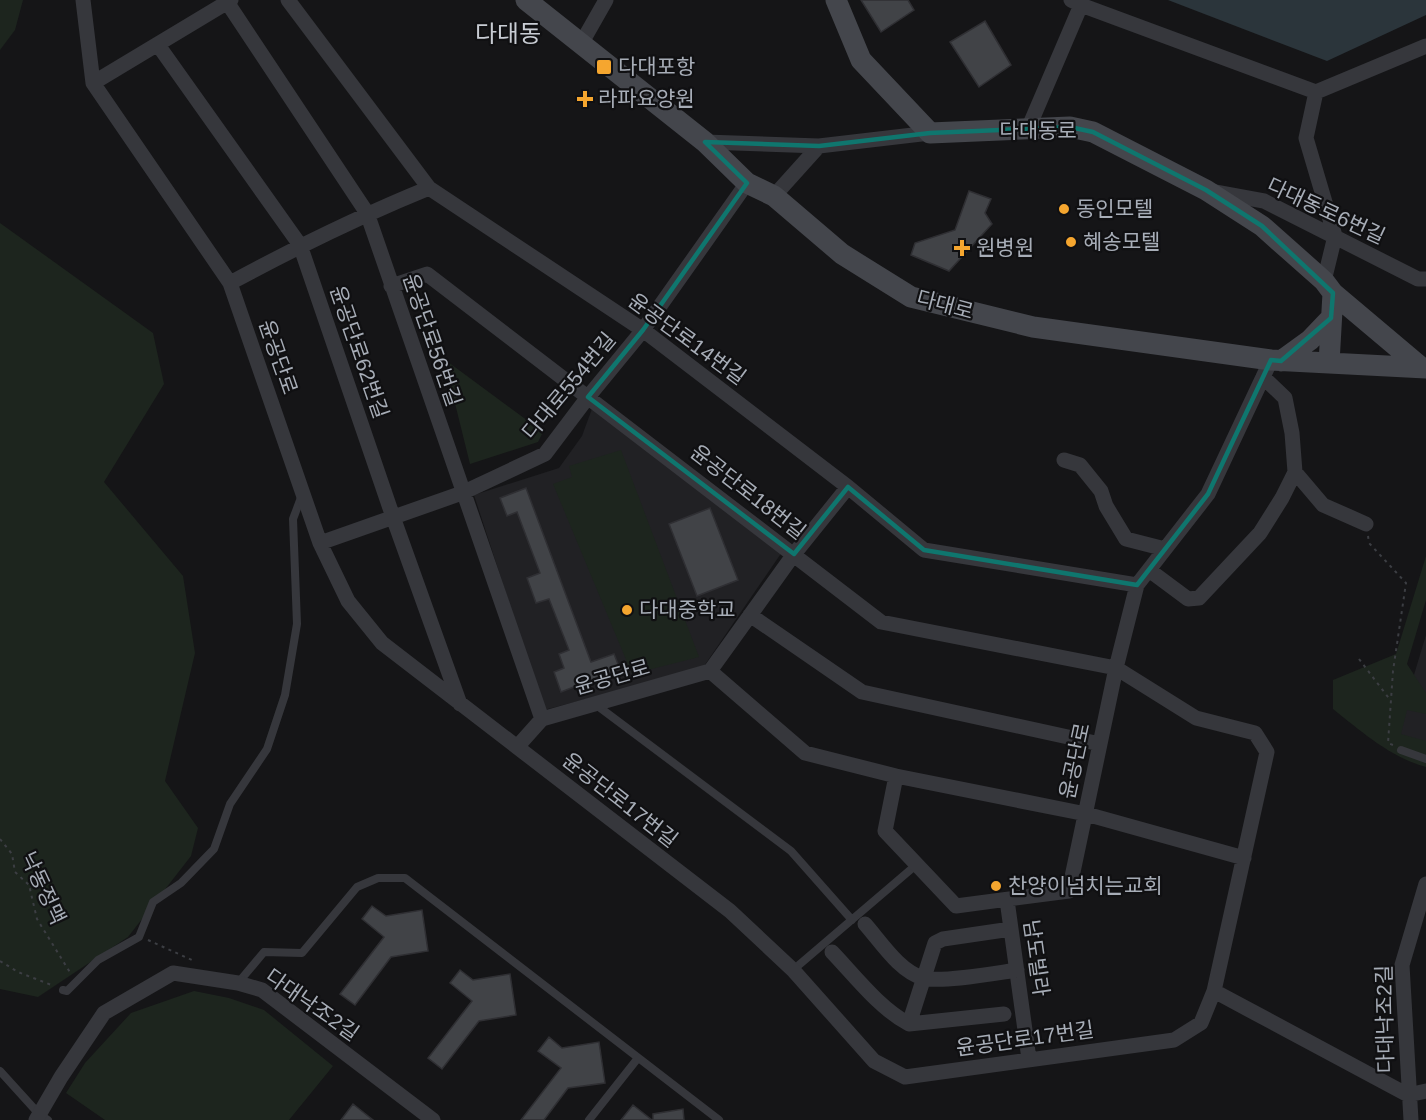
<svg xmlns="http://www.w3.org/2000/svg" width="1426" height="1120" font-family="Arial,'Noto Sans KR',sans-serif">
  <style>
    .built { fill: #212124 }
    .green { fill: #1d251e }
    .water { fill: #2b353b }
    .building { fill: #414347; stroke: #2f2f33; stroke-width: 1.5 }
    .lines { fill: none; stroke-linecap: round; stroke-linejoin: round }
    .path { stroke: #3c3e43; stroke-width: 2; stroke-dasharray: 3 4.5; stroke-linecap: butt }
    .lane { stroke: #36373c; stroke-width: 8 }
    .street { stroke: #36373c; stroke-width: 15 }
    .secondary { stroke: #44464c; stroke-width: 21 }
    .marked { fill: none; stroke: #0f766e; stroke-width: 4.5; stroke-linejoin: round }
    .poi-dot { fill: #f5a62f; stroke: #101012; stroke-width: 2 }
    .labels { text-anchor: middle; stroke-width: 4.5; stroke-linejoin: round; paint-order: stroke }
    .poi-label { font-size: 21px; fill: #a7adb7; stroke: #101012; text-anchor: start }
    .street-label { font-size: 21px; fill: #a7adb7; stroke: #101012 }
    .quarter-label { font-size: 24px; fill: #c8ccd3; stroke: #101012 }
  </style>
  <rect width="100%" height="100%" fill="#151517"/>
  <path class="built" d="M593,406l189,146 -80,117 -158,41 -70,-215 85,-27 23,-32z
    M1426,635v116l-32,-10z"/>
  <path class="green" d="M0,0h23l-8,30 -15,20z
    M0,223l153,110 11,51 -60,98 79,94 12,77 -30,128 33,47 -7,28 -63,81 -90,60 -38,-8z
    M444,359l99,73 -5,10 -68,22z
    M621,450l78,207 -67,17 -79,-190 19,-7 -3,-11z
    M1426,556v44l-19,64 19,29v21l-19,-4 -6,24 25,7v26c-36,-10 -64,-35 -93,-58v-29l63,-26z
    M194,991l35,7 35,12 69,56 -44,54h-184l-39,-27 19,-30 46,-50z"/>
  <path class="water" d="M1168,0h258v15l-99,46z"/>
  <path class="building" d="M861,0h47l6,10 -33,22z
    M985,21l26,44 -32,22 -29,-45z
    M969,191l22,8 -6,14 7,11 -43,47 -38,-16 4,-12 40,-13z
    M526,488l65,174 23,-8 6,15 -59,23 -7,-20 10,-4 -5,-14 10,-4 -20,-51 -13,4 -9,-25 13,-5 -23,-61 -10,4 -7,-18z
    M710,508l28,72 -41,16 -28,-72z
    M372,906l14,10 36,-6 6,41 -37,6 -36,48 -15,-11 44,-57 -22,-18z
    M460,970l13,10 37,-6 6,41 -37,6 -37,48 -14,-11 44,-57 -22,-18z
    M549,1037l13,11 37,-6 6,41 -37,5 -24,32h-23l40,-52 -23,-17z
    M353,1104l20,16h-32z
    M633,1105l19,15h-31z
    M683,1109l1,11h-31v-6z"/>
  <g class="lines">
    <path class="path" d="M1368,536l1,7 37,40 -13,88 -5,72 5,2
      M1359,659l32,42
      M0,839l12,15 3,18 14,13 8,34 34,55
      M148,940l46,21
      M0,961l18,11 36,14"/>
    <path class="lane" d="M595,704l196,147 61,69
      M1401,750l25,9
      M793,970l123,-105
      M238,983l26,-31 38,1 55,-66 21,-9h27l314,242
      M63,990l4,1 31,-31 41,-23 14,-35 28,-19 33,-34 16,-45 37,-55 18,-54 12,-71 -4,-105 9,-24
      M0,1071l39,43 9,6
      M589,1120l49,-62"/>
    <path class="street" d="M83,0l10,83 137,200 90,260 28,58 34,42 135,104 25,-28 168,-48
      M288,0l141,188 214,142 205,157 76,63 213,35
      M1071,0l10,5 235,87 -10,46 29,98 -11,45
      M227,2l140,211 175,506
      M581,44l25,-44
      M158,45l142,200 93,272 67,187
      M93,83l138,-83
      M1316,92l110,-46
      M1028,129l53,-124
      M705,142l114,4 111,-13
      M1215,192l49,9 154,78h8
      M774,196l45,-50
      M230,283c65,-35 130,-67 199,-95
      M391,286l36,-12 454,348 235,46 80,50 59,15 12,19 -53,239 -13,32 -27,17 -269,37 -31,-16 -81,-91 -63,-59 -213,-164
      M1064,460l16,5 21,26 5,15 20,33 39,10
      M1295,472l28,33 43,19
      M320,543l142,-50 83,-39 43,-57 55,-67 104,-147
      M1149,570l39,29 11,-1 61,-65 22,-35 13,-26 -3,-39 -7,-35 -22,-21
      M750,615l112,77 238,52
      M710,671l95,82 91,23 190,38 158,44
      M710,671l84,-117 54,-67
      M896,776l-11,55 71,75 113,-15 47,-223 21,-83 71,-91 63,-134
      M1007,900l22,159
      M865,924c16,18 34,47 58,54 18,5 73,-5 94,-8
      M832,952c23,24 47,56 77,72l26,-81 8,-4 68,-10
      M1214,991l194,104 18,-4
      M909,1024l95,-10
      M36,1120l25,-43 43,-64 69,-40 65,10 24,7 171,130
      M1411,1120l-9,-155 24,-81"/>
    <path class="secondary" d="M526,0l179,142 42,41 27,13 68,58 69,43 122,30 238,33 155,8
      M836,0l25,60 69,73 140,-6 23,5 113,58 56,36 62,55 9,12 89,75
      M1281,361l29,-21 21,-22
      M1329,363l4,-70"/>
  </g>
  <path class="marked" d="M1070,127l23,5 113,58 56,36 71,67 -2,25 -50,43 -10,-1 -63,134 -71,91 -213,-35 -76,-63 -54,67 -206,-157 55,-67 104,-147 -42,-41 114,4 111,-13z"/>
  <g class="poi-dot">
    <rect x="596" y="59" width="16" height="16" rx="3"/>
    <path d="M582 90h6v6h6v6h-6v6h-6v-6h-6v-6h6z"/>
    <circle cx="1064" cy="209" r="6"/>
    <circle cx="1071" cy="242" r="6"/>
    <path d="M959 239h6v6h6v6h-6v6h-6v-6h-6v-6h6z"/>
    <circle cx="627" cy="610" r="6"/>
    <circle cx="996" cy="886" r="6"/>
  </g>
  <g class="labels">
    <g class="poi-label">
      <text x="618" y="74">다대포항</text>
      <text x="598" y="106">라파요양원</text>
      <text x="1076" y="216">동인모텔</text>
      <text x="1083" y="249">혜송모텔</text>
      <text x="976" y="255">원병원</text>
      <text x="639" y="617">다대중학교</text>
      <text x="1008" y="893">찬양이넘치는교회</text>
    </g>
    <g class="street-label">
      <text x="1038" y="138">다대동로</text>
      <text transform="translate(1326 211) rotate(25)" y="7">다대동로6번길</text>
      <text transform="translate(945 305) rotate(15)" y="7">다대로</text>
      <text transform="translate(687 339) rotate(36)" y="7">윤공단로14번길</text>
      <text transform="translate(432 340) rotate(71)" y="7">윤공단로56번길</text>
      <text transform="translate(359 352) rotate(71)" y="7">윤공단로62번길</text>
      <text transform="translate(278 357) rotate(71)" y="7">윤공단로</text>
      <text transform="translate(569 386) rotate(-50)" y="7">다대로554번길</text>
      <text transform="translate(748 492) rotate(38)" y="7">윤공단로18번길</text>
      <text transform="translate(612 677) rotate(-16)" y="7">윤공단로</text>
      <text transform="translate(1075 761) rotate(-78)" y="7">윤공단로</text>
      <text transform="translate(620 800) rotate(38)" y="7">윤공단로17번길</text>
      <text transform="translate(43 888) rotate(65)" y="7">낙동정맥</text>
      <text transform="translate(1036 958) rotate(82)" y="7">남도빌라</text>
      <text transform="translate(312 1005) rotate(35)" y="7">다대낙조2길</text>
      <text transform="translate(1385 1019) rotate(-91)" y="7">다대낙조2길</text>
      <text transform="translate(1025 1039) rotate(-8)" y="7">윤공단로17번길</text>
    </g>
    <g class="quarter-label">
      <text x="508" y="42">다대동</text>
    </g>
  </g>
</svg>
